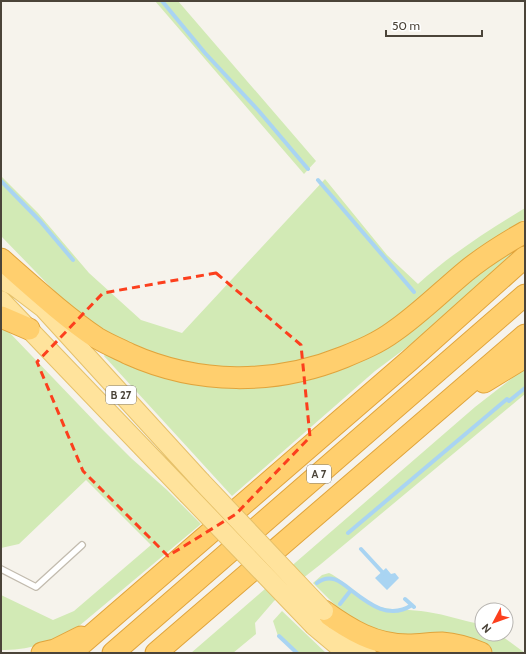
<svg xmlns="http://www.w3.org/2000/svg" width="526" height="654" font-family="Cabin,sans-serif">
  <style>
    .green { fill: #d2eab5 }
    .water { fill: #a9d4f2 }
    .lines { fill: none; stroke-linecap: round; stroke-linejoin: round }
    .stream { stroke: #a9d4f2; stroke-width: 4 }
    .service-casing { stroke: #c2bbae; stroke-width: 8 }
    .primary-casing { stroke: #e6c16a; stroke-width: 20 }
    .motorway-casing { stroke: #e0a43c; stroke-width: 23 }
    .service { stroke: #fff; stroke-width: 5.5 }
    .primary { stroke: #ffe39c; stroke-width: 18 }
    .motorway { stroke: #ffcf6e; stroke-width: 21 }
    .primary-bridge-casing { stroke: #e6c16a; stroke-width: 20; stroke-linecap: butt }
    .primary-bridge { stroke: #ffe39c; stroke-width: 18 }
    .marked { fill: none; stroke: #fc3f1d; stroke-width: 3; stroke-dasharray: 8 5; stroke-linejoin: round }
    .labels { text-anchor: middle; stroke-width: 3.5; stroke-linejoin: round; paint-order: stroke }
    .shield { fill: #fff; stroke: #817c74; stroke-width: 1 }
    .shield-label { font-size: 11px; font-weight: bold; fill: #4b4439 }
  </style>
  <rect width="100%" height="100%" fill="#f6f3ec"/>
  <path class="green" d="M155,1h23l138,160 -12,13z
    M1,176l37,37 51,60 52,47 41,13 143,-154 62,76 31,29c33,-30 69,-53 107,-76v11l-25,16 -100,81 -23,16 -45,21 -36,11 -40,5 -53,-3 -41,-9 -36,-15 -27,-13 -32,-25 -66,-68z
    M525,241v8l-103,87 -47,35 -143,125 -128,-140 3,-5 191,28 179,-105z
    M1,326l7,5 92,96 31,31 36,32 34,34 -122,102c-24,15 -49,25 -78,24v-55l52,25 21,-9 77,-66 -65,-65 -67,64 -18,4z
    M525,368v26l-204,170 -47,37 -19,22 1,11 -23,19h-42l284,-246z
    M329,573c17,8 30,27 45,32 15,6 31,4 47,6 18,2 36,8 54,12l7,3v8h17l26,19h-30l-13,-7 -104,-14 -33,-17 -32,-32 9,-8z
    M282,611l44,42h-30l-18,-17 -5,-15z"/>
  <path class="water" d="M386,568l5,6 4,-1 4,5 -12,12 -12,-12z"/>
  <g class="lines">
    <path class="stream" d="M162,1l43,52 53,57 50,59
      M318,180l96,112
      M1,181l39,40 33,39
      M348,533l159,-134 2,2 16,-13
      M361,549l24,26
      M317,583c13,-10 23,-2 34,7
      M405,599l9,8
      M340,604l11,-14c18,14 38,30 61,15
      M279,636l18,17"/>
    <g class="service-casing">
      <path id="service" d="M1,569l35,18 46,-42"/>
    </g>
    <g class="primary-casing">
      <path id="primary" d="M1,280l13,6 29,22 158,173
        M1,300l186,194
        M314,626l32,27
        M339,626l28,27"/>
    </g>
    <g class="motorway-casing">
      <path id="motorway" d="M1,259c31,27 62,56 96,79 10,6 22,11 32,16 69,31 146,31 215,3 17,-7 34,-14 49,-25 25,-17 48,-40 72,-60 18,-15 39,-28 60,-40
        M1,317l28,12
        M484,382l41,-25
        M324,611c26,19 51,34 84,34 12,0 23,-2 34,-2 14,1 27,5 39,10
        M42,653l13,-3 26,-13
        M71,653l339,-293 115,-103
        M113,653l412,-358
        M156,653l369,-318"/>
    </g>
    <use href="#service" class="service"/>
    <use href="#primary" class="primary"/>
    <use href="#motorway" class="motorway"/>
    <g class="primary-bridge-casing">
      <path id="primary-bridge" d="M201,481l123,130
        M187,494l127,132"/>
    </g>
    <use href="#primary-bridge" class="primary-bridge"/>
  </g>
  <path class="marked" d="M216,273l85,72 9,92 -74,77 -68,42 -85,-85 -46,-109 66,-69z"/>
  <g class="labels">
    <g class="shield">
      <rect x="106" y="386" width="30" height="18" rx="3"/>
      <rect x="307" y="465" width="24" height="18" rx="3"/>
    </g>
    <g class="shield-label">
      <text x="121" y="399">B 27</text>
      <text x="319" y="478">A 7</text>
    </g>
  </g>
  <rect width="526" height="654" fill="none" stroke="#4b4439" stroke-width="4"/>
  <g transform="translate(494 622) rotate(229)"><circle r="19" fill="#ffffff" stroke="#b7b4b0"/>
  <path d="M0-3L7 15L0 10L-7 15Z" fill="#fc3f1d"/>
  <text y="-6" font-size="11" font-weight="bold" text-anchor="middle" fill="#4b4439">N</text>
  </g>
  <path d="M386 30v6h96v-6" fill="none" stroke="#4b4439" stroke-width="2"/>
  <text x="392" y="30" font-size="12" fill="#4b4439" stroke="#ffffff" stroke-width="3" paint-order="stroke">50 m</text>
</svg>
